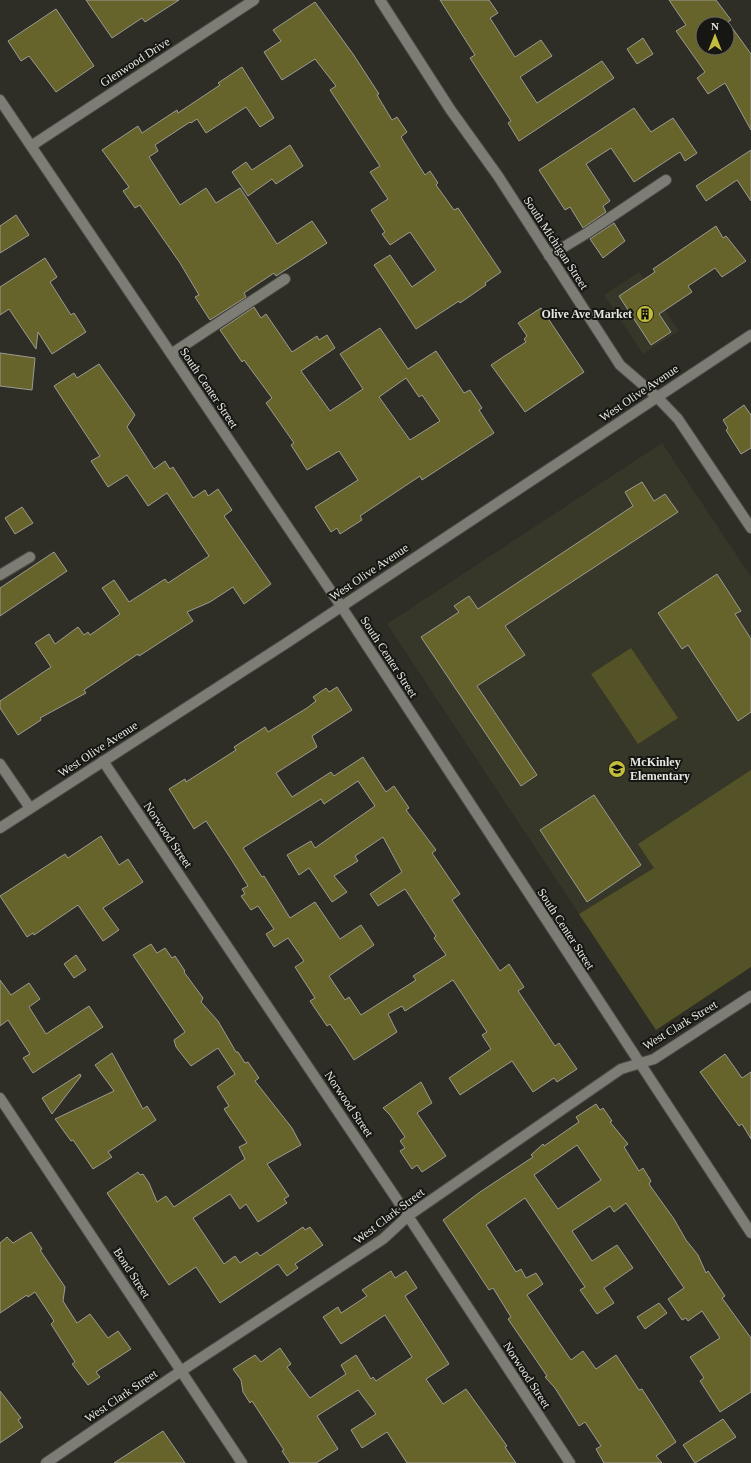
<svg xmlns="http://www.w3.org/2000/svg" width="751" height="1463" font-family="Georgia,serif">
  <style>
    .built { fill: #363629 }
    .green { fill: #545227 }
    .building { fill: #66632b; stroke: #9b9b93; fill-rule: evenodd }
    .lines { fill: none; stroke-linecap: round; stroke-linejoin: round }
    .minor-casing { stroke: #4c4c46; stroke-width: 12 }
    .minor { stroke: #7d7d75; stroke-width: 10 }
    .labels { text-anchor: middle; stroke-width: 4; stroke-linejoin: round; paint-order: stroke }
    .street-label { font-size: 12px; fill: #e5e5e1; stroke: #161613 }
    .poi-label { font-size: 12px; font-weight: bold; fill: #e5e5e1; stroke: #161613; text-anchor: end }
  </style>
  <rect width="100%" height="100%" fill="#2e2e27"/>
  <path class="built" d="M639,272l40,59 -36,23 -39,-59z
    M662,443l89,134v390l-95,63 -269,-406z"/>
  <path class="green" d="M631,648l47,70 -40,26 -47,-70z
    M751,770v197l-95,63 -77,-116 75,-46 -16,-24z"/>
  <path class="building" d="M86,0h93l-34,22 -3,-4 -30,20z
    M440,0h49l9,13 -8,5 25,39 26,-17 11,16 -32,21 17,26 65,-42 12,17 -95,63 -11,-18 3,-2 -41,-63 5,-3z
    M669,0h47l15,20 -3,2 23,32v76l-26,-47 -17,11 -11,-16 8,-6 -29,-41 10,-6zM703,24h24v24h-24z
    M315,2l38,52 26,40 -2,1 15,25 5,-3 10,15 -6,5 24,38 5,-4 8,12 -2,2 18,25 4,-2 43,64 -16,11 1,2 -26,18 -1,-2 -43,28 -42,-64 16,-10 22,32 24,-17 -26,-38 -20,13 -8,-11 3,-2 -14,-22 17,-11 -18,-27 10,-6 -50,-76 6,-4 -21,-27 -33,21 -18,-28 17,-11 -8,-11z
    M56,9l38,57 -38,26 -27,-36 -8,5 -13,-20z
    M643,38l10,16 -16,10 -10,-15z
    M242,67l32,51 -14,9 -14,-20 -40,26 -9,-14 -6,4 -1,-1 -35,23 3,6 -9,6 31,48 26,-17 10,15 24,-15 37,56 35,-23 15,22 -51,33 -2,-3 -30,20 2,4 -36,23 -15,-23 4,-2 -19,-32 -39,-56 -1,-2 -5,3 -12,-17 6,-4 -27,-37 36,-24 4,7 35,-23 1,3 42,-28 -2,-2z
    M634,108l17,24 22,-14 24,35 -12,8 -5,-9 -46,30 -23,-34 -25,16 24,37 -7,5 3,6 -23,16 -13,-21 -5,3 -26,-40z
    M290,145l13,21 -27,18 -4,-5 -24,17 -16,-24 14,-10 6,8z
    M751,150v51l-14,-21 -31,21 -10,-15z
    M16,215l13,20 -29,18v-27z
    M614,223l11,18 -22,17 -13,-19z
    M716,226l7,12 3,-2 20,25 -24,16 -7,-9 -27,18 4,6 -33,22 12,18 -20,13 -32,-49 36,-24 -2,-3z
    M45,258l12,19 -7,5 21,33 3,-2 12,19 -34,22 -14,-22 -2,17 -27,-40 -9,6v-28z
    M254,307l7,11 5,-4 26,38 25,-16 2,4 8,-5 8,13 -34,23 29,40 33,-22 -23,-35 40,-26 28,41 28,-18 28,42 6,-3 12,18 -3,2 15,23 -72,47 -2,-4 -60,40 2,4 -22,14 -3,-6 -6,4 -16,-25 43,-27 -19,-29 -32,19 -16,-25 3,-2 -28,-40 6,-5 -28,-38 -2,2 -22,-32zM406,378l13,19 3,-2 18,26 -30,19 -31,-43z
    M541,308l43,64 -59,40 -34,-47 35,-23 -2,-3 3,-3 -9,-13z
    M0,353l35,5 -3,32 -32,-4z
    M99,364l36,51 -8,12 27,42 11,-8 5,8 3,-2 20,31 12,-8 3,6 10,-7 14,21 -8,6 47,68 -27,20 -11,-17 -23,15 -23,10 6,9 -54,35 -1,-2 -54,36 2,3 -46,25 1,2 -23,15 -18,-27v-7l51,-34 -16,-24 14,-9 6,10 23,-17 6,8 4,-3 2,3 30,-21 -18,-26 12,-8 15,22 36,-23 3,4 41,-27 -42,-63 -19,13 -21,-31 -19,12 -17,-26 9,-5 -46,-70 20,-13 3,5z
    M744,405l7,10v33l-10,6 -15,-24 2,-2 -5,-8z
    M642,482l12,19 11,-7 13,18 -173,114 20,29 -48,31 60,89 -16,11 -100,-149 38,-25 -5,-6 15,-10 9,13 155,-103 -8,-14z
    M22,507l11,16 -18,11 -10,-16z
    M54,552l13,19 -67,45v-28z
    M717,574l24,37 -6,3 16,25v73l-13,9 -50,-76 -6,4 -24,-36z
    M337,687l15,23 -40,26 5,11 -41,26 16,24 39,-25 3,4 29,-19 23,35 8,-6 15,22 -3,2 30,40 -4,3 28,41 -8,6 48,71 9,-7 15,23 -6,4 37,55 4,-3 18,26 -20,13 -3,-4 -21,14 -21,-31 -52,34 -11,-17 42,-29 -9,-14 5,-3 -34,-52 -48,31 -3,-5 -14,8 9,18 -43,28 -24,-36 -3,2 -17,-25 5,-3 -20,-31 9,-6 -16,-23 -14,9 -8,-13 8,-5 -16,-23 -7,4 -10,-14 4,-2 -3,-5 6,-3 -17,-27 -25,-38 -12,8 -25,-40 16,-10 1,3 50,-32 -2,-3 31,-20 3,5 39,-24 9,-7 -3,-4 13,-9 3,4zM358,781l17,25 -60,42 -4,-7 -24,14 12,20 10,-7 23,34 15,-10 -13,-16 24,-15 -3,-5 28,-19 19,35 -32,22 8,12 27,-17 31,47 -2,2 12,17 -33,21 3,4 -55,35 -12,-18 -4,3 -16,-24 45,-31 -13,-20 -21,14 -25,-37 -25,16 -26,-42 -2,1 -19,-29 78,-49 3,5z
    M594,795l47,70 -54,37 -47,-72z
    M101,836l18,29 9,-6 15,23 -40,26 16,22 -16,11 -25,-36 -44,30 -1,-2 -6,4 -27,-41 65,-42 3,4z
    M151,944l6,9 8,-5 7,10 3,-2 10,15 -1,1 19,26 -2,4 17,19 18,31h2l7,11 3,-1 11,16 -4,3 37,47 9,17 -34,19 22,32 -5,3 3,4 -29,19 -12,-18 -6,5 -10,-15 -37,24 31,46 11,-8 5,7 17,-11 3,4 43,-29 2,3 5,-3 13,18 -28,19 3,4 -11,8 -9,-12 -58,39 -24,-36 -27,18 -62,-92 31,-21 2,3 3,-1 6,9 8,19 9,-6 8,11 71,-48 -6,-12 8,-4 -23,-34 5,-3 -12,-19 18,-13 -17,-26 -27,18 -15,-19 -2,-7 11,-8 -52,-77z
    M76,955l10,15 -12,8 -10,-14z
    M0,980l11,15 18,-12 11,16 -11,8 17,27 43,-28 14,21 -70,46 -10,-15 7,-4 -22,-34 -8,6z
    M112,1053l31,56 4,-3 9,14 -48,32 4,5 -19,12 -20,-29 -2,1 -16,-22 59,-28 -19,-26z
    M725,1054l17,24 9,-6v67l-9,-15 -3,2 -39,-54z
    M80,1074l1,2 -29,38 -10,-16z
    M421,1082l11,21 -15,10 29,43 -24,16 -5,-7 -5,4 -12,-18 5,-3 -5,-7 5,-4 -15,-22 -7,-7z
    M596,1104l4,6 3,-2 9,13 -2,1 18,22 -4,3 15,24 4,-3 8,13 -2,3 2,3 23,32 12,21 12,15 8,18 2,-2 17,25 -3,2 29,40v54l-31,20 -20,-31 4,-3 -14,-21 30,-19 -18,-27 -14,10 -2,-3 -4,2 -14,-21 16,-11 -58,-85 -12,9 -4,-6 -38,25 20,30 25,-16 16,23 -29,20 10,15 -17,11 -17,-24 5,-3 -60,-89 -39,27 30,47 5,-3 5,9 10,-5 7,11 -16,11 44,65 12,-9 13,18 20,-14 23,35 3,-1 34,53 -20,14 6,7h-58l-8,-14 5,-3 -16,-24 -6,4 -24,-38 -10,-11 2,-1 -39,-57 3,-2 -18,-29 -4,2 -46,-70 37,-28 53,-35 -2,-2 12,-11 1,2 35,-24 -3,-5zM577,1145l24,35 -43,29 -24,-34z
    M31,1232l11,17 -2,1 25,37 -2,14 14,22 13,-9 18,24 10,-7 13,18 -35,23 4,5 -12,8 -16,-21 3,-2 -24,-38 3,-3 -19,-29 -7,5 -1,-2 -27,18v-70l7,-6 6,6z
    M391,1271l4,7 11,-7 11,17 -12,8 44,68 -23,15 17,25 23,-15 41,57 -2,1 11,16h-109l-20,-31 -25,16 -11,-18 25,-16 -18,-24 -41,26 21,33 -22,14h-26l-8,-12 2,-1 -32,-49 -2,2 -7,-11 -2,-12 -8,-11 22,-14 6,7 19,-14 11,16 -4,3 23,31 36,-24 -5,-9 15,-10 15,24 2,-2 3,4 36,-24 -27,-42 -44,29 -18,-27 15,-10 3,6 26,-17 -5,-6z
    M659,1303l8,10 -22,16 -8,-12z
    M0,1391l21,27 -3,2 5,7 -23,16z
    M723,1419l13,18 -41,26 -12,-18z
    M163,1431l22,32h-71z"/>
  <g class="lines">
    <g class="minor-casing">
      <path id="minor" d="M380,0l70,109 48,67 122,189 36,31 22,23 73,109
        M0,100l341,506 410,627
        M31,146l223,-146
        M549,256l38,-23 79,-53
        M171,354l114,-75
        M0,575l30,-18
        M103,761l305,455 162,247
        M0,764l30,44
        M0,828l285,-184 466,-309
        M0,1098l242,365
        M46,1463l135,-92 202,-132 25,-23 213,-147 33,-10 97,-63"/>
    </g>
    <use href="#minor" class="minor"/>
  </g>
  <defs>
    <g id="building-disc" transform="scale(0.9)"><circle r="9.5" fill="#c3bd3e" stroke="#161613"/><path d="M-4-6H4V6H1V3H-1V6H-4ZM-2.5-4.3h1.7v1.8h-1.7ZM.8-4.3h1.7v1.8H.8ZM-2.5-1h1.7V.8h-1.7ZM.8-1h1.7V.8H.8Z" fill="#111"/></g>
    <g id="school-disc" transform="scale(0.9)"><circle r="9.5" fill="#c3bd3e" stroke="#161613"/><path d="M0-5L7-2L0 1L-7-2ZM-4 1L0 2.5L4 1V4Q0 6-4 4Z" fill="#111"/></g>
  </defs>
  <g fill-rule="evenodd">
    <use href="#building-disc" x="645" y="314"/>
    <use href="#school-disc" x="617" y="769"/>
  </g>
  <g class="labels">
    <g class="street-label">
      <text transform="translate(135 62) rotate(-33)" y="4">Glenwood Drive</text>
      <text transform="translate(556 243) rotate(57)" y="4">South Michigan Street</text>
      <text transform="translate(209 388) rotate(56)" y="4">South Center Street</text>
      <text transform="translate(639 393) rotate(-34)" y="4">West Olive Avenue</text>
      <text transform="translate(369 572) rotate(-34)" y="4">West Olive Avenue</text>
      <text transform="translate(389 657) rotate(57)" y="4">South Center Street</text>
      <text transform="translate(98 749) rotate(-33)" y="4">West Olive Avenue</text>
      <text transform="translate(168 835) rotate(56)" y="4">Norwood Street</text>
      <text transform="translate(566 929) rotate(57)" y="4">South Center Street</text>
      <text transform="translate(680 1025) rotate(-31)" y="4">West Clark Street</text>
      <text transform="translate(349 1104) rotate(56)" y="4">Norwood Street</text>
      <text transform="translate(389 1216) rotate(-37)" y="4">West Clark Street</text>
      <text transform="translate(132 1273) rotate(57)" y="4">Bond Street</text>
      <text transform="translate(527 1375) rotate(57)" y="4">Norwood Street</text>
      <text transform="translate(121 1396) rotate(-34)" y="4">West Clark Street</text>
    </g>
    <g class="poi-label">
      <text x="632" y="318">Olive Ave Market</text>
      <text x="630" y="766" text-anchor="start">McKinley<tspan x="630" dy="14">Elementary</tspan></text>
    </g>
  </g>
  <g transform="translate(715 36)"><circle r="19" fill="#161613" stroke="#696965"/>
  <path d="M0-3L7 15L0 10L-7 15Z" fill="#c3bd3e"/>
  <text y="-6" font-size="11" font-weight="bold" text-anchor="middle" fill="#e5e5e1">N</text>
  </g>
</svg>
